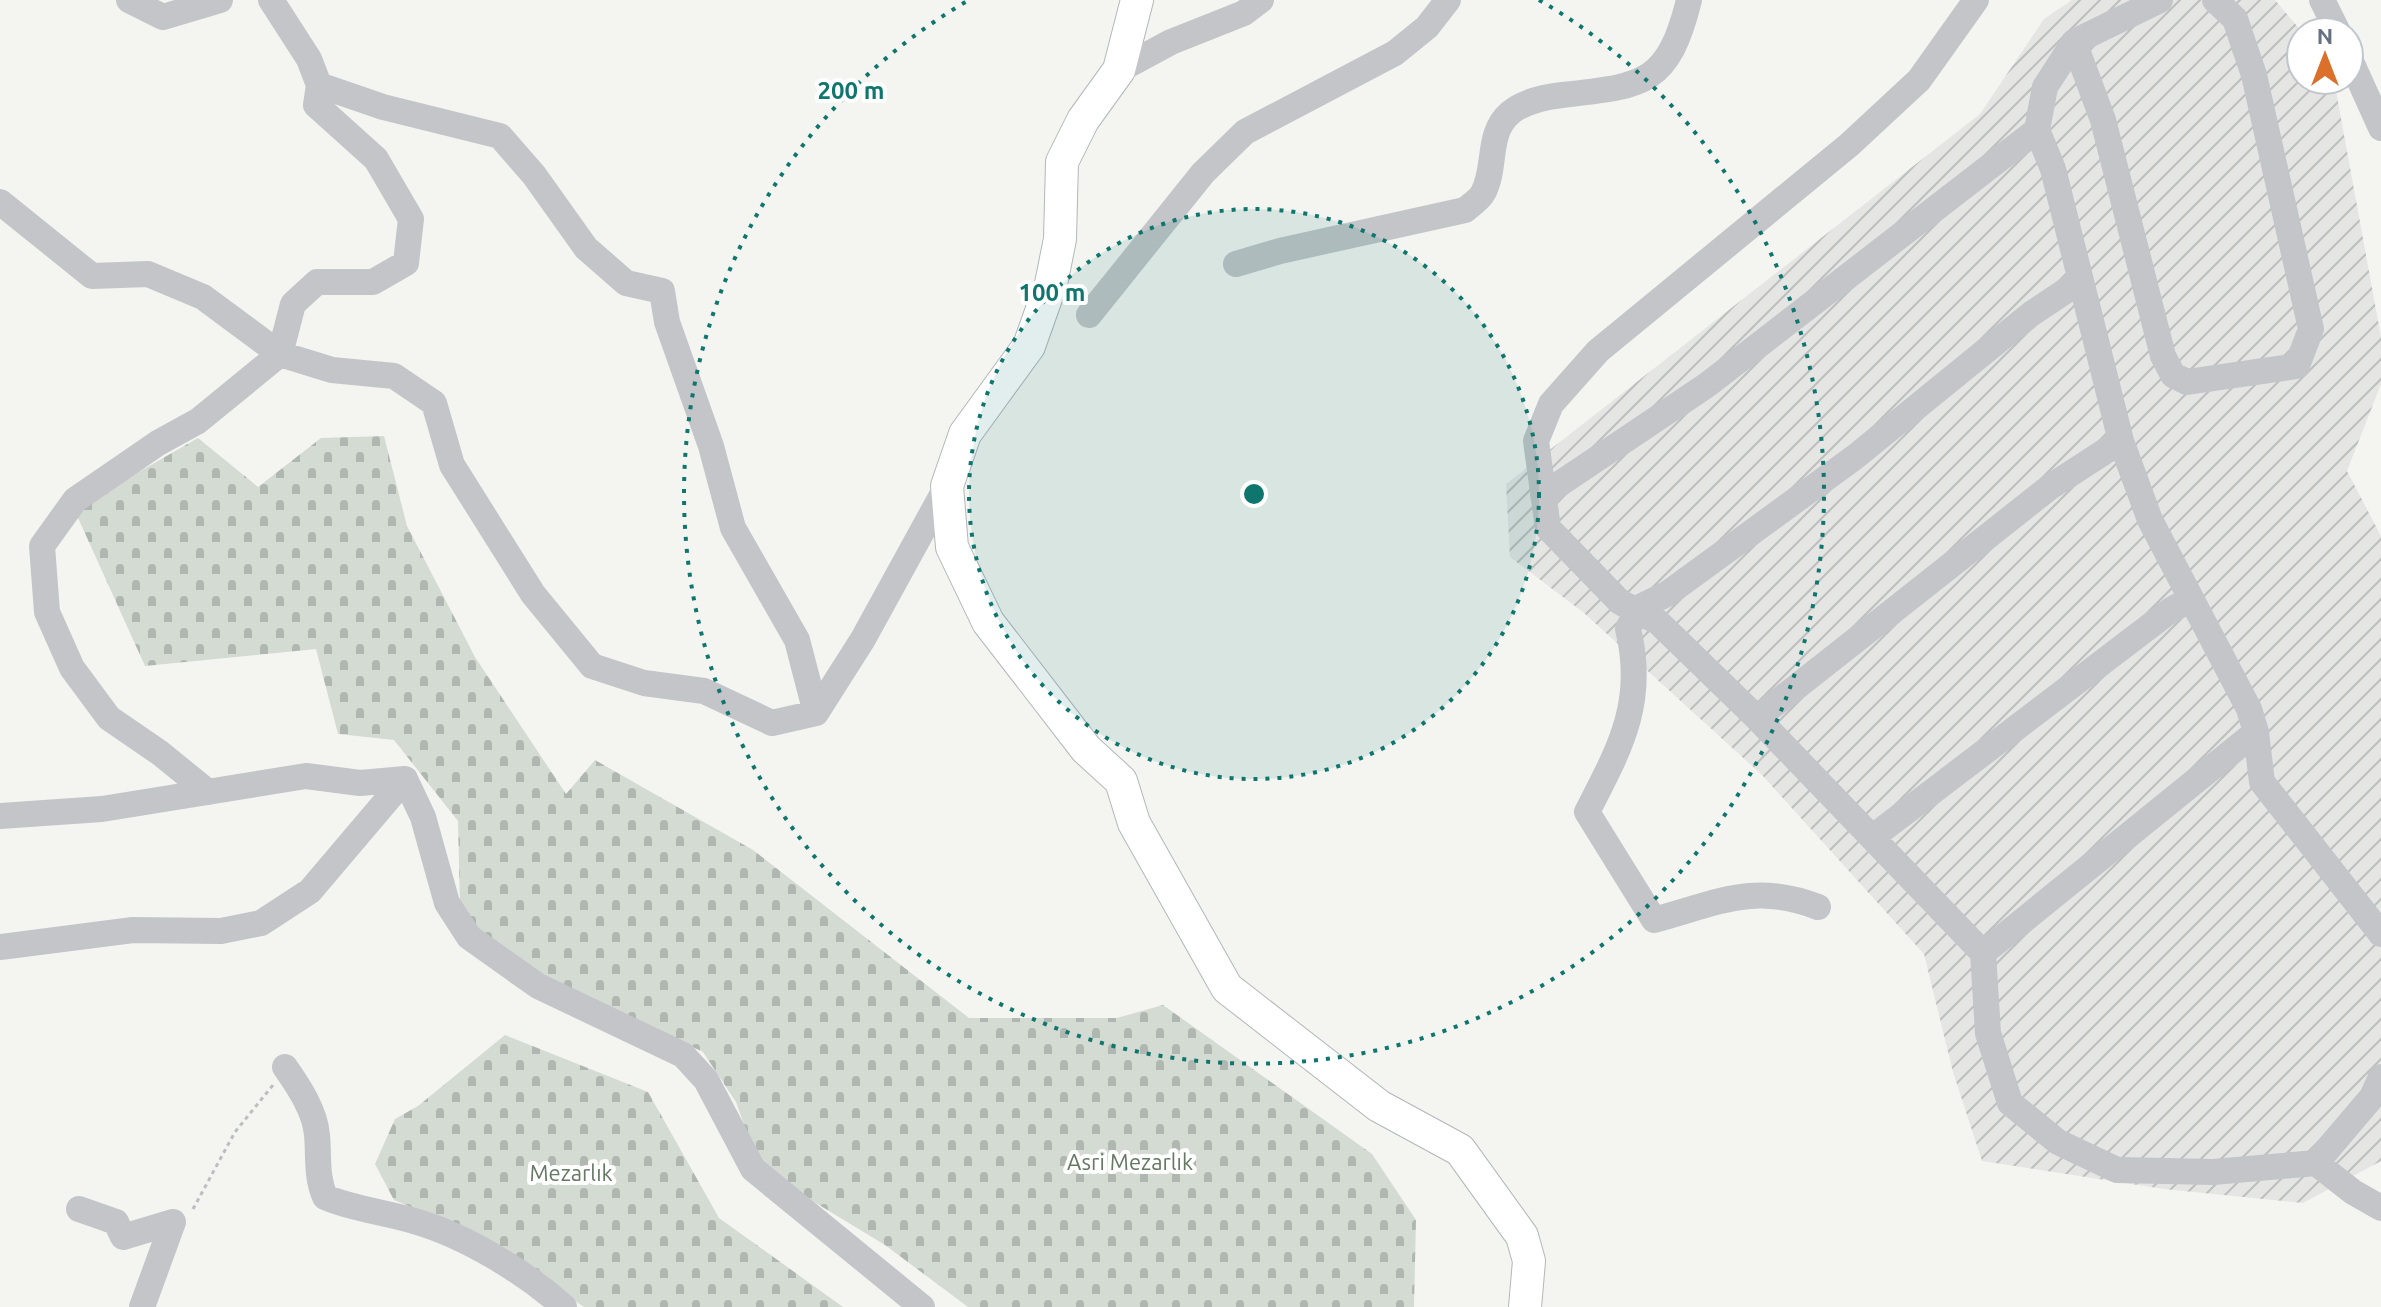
<svg xmlns="http://www.w3.org/2000/svg" width="2381" height="1307" font-family="Ubuntu,sans-serif">
  <style>
    .industrial { fill: url(#industrial-furrows) }
    .cemetery { fill: url(#cemetery-stones) }
    .lines { fill: none; stroke-linecap: round; stroke-linejoin: round }
    .major-casing { stroke: #b3b6bb; stroke-width: 34 }
    .path { stroke: #bcbdc0; stroke-width: 3; stroke-dasharray: 4 4; stroke-linecap: butt }
    .minor { stroke: #c3c5c9; stroke-width: 26 }
    .major { stroke: #fff; stroke-width: 32 }
    .ring { fill: none; stroke: #0f766e; stroke-width: 4; stroke-dasharray: 4 8 }
    .labels { text-anchor: middle; stroke-width: 8; stroke-linejoin: round; paint-order: stroke }
    .park-label { font-size: 22px; fill: #647863; stroke: #fff }
    .centre { fill: #0f766e; stroke: #fff; stroke-width: 4 }
    .ring-label { font-size: 24px; text-anchor: middle; font-weight: bold; fill: #0f766e; stroke: #fff; stroke-width: 8; stroke-linejoin: round; paint-order: stroke }
  </style>
  <defs>
    <pattern id="industrial-furrows" width="10" height="10" patternUnits="userSpaceOnUse" patternTransform="scale(2)"><rect width="10" height="10" fill="#e5e6e4"/><path d="M-1 1l2-2M0 10L10 0M9 11l2-2" fill="none" stroke="#bdbfbe"/></pattern>
    <pattern id="cemetery-stones" width="16" height="16" patternUnits="userSpaceOnUse" patternTransform="scale(2)"><rect width="16" height="16" fill="#d4dbd2"/><path d="M2 7V4a2 2 0 0 1 4 0v3zM10 15v-3a2 2 0 0 1 4 0v3z" fill="#b0b6b0"/></pattern>
  </defs>
  <rect width="100%" height="100%" fill="#f4f5f1"/>
  <path class="industrial" d="M2072,0h203l27,32 -1,48h33l47,257v47l-34,87 34,65v625l-78,42 -139,-14 -182,-28 -29,-89 -29,-118 -162,-179 -178,-162 -74,-56 -4,-73 474,-370 64,-95z"/>
  <path class="cemetery" d="M384,436l23,90 68,131 91,137 29,-34 158,90 216,168h148l46,-13 209,149 44,66 -2,87h-446l-83,-62 -125,-76 -24,-67 -33,-50 -66,-32 -98,-38 -58,-45 -21,-32 -2,-84 -64,-81 -56,-6 -22,-85 -171,17 -71,-157 124,-71 60,49 63,-49z
    M505,1035l143,57 71,126 124,89h-259l-104,-71 -86,-36 -19,-36 20,-45 23,-13z"/>
  <g class="lines">
    <g class="major-casing">
      <path id="major" d="M1137,0l-18,70 -36,50 -21,42 -2,77 -9,45 -22,62 -64,88 -18,52 5,61 36,75 98,127 35,32 13,42 93,165 152,118 81,44 62,86 7,25 -4,46"/>
    </g>
    <path class="path" d="M193,1209l42,-77 38,-47"/>
    <path class="minor" d="M129,0l34,17 57,-17
      M271,0l38,59 10,26
      M1976,0l-57,80 -70,65 -251,206 -47,53 -15,37 12,87 72,74 38,20 99,96 226,235 5,80 22,70 48,39 59,28 96,2 103,-9 56,-66 9,-20
      M2322,0l16,32
      M2074,42l29,78 60,236 10,19 14,7 110,-16 14,-37 -57,-254 -19,-56 -20,-19
      M2349,57l32,71
      M1119,70l52,-28 73,-29 17,-13
      M0,202l92,74 56,-2 55,23 77,57 52,16 62,6 40,27 18,62 81,129 59,72 52,17 60,8 68,32 44,-10 47,-74 84,-153
      M1236,264l44,-13 185,-41c6,-5 15,-11 18,-17 14,-26 3,-59 27,-80 14,-12 35,-16 52,-18 80,-9 106,-9 127,-95
      M1089,315l114,-142 42,-41 150,-79 32,-26 21,-27
      M1543,495l164,-110 330,-255
      M1757,718l293,-231 71,-46
      M2256,732l6,50 119,152
      M208,792l-48,-39 -51,-35 -37,-50 -25,-56 -5,-66 33,-46 83,-57 40,-22 82,-67 13,-50 24,-22h56l33,-19 5,-44 -35,-60 -60,-54 3,-20 64,22 117,29 34,39 52,73 40,35 36,8 5,31 44,124 22,82 64,112 19,73
      M0,816l102,-7 204,-33 54,7 45,-4 18,38 24,86 22,34 69,49 145,69 23,25 47,89 169,138
      M1874,836l297,-226 20,-11
      M1818,907c-65,-25 -100,-4 -164,13l-67,-108c33,-64 59,-110 41,-183l10,-21 29,-14 188,-137 176,-143 48,-32
      M0,947l133,-17 88,1 40,-8 49,-32 95,-112
      M1983,953l273,-221 -7,-23 -99,-189 -29,-79 -68,-272 -16,-39 8,-43 29,-45 86,-42
      M285,1067c14,20 30,44 32,68 2,22 -1,41 8,62 28,12 59,15 89,24 50,14 111,51 150,86
      M2316,1163l37,29 28,16
      M79,1209l37,13 7,15 50,-15
      M142,1307l31,-85"/>
    <use href="#major" class="major"/>
  </g>
  <circle cx="1254" cy="494" r="285" fill="#0f766e" fill-opacity=".12"/>
  <g class="ring">
    <circle cx="1254" cy="494" r="285"/>
    <path d="M1539 0A570 570 0 1 1 969 0"/>
  </g>
  <g class="labels">
    <g class="park-label">
      <text x="1130" y="1170">Asri Mezarlık</text>
      <text x="571" y="1181">Mezarlık</text>
    </g>
  </g>
  <circle cx="1254" cy="494" r="12" class="centre"/>
  <g class="ring-label">
    <text x="851" y="99">200 m</text>
    <text x="1052" y="301">100 m</text>
  </g>
  <g transform="translate(2325 56)"><circle r="38" fill="#ffffff" stroke="#c1c6cd" stroke-width="2"/>
  <path d="M0-6L14 30L0 20L-14 30Z" fill="#db702a"/>
  <text y="-12" font-size="22" font-weight="bold" text-anchor="middle" fill="#657081">N</text>
  </g>
</svg>
